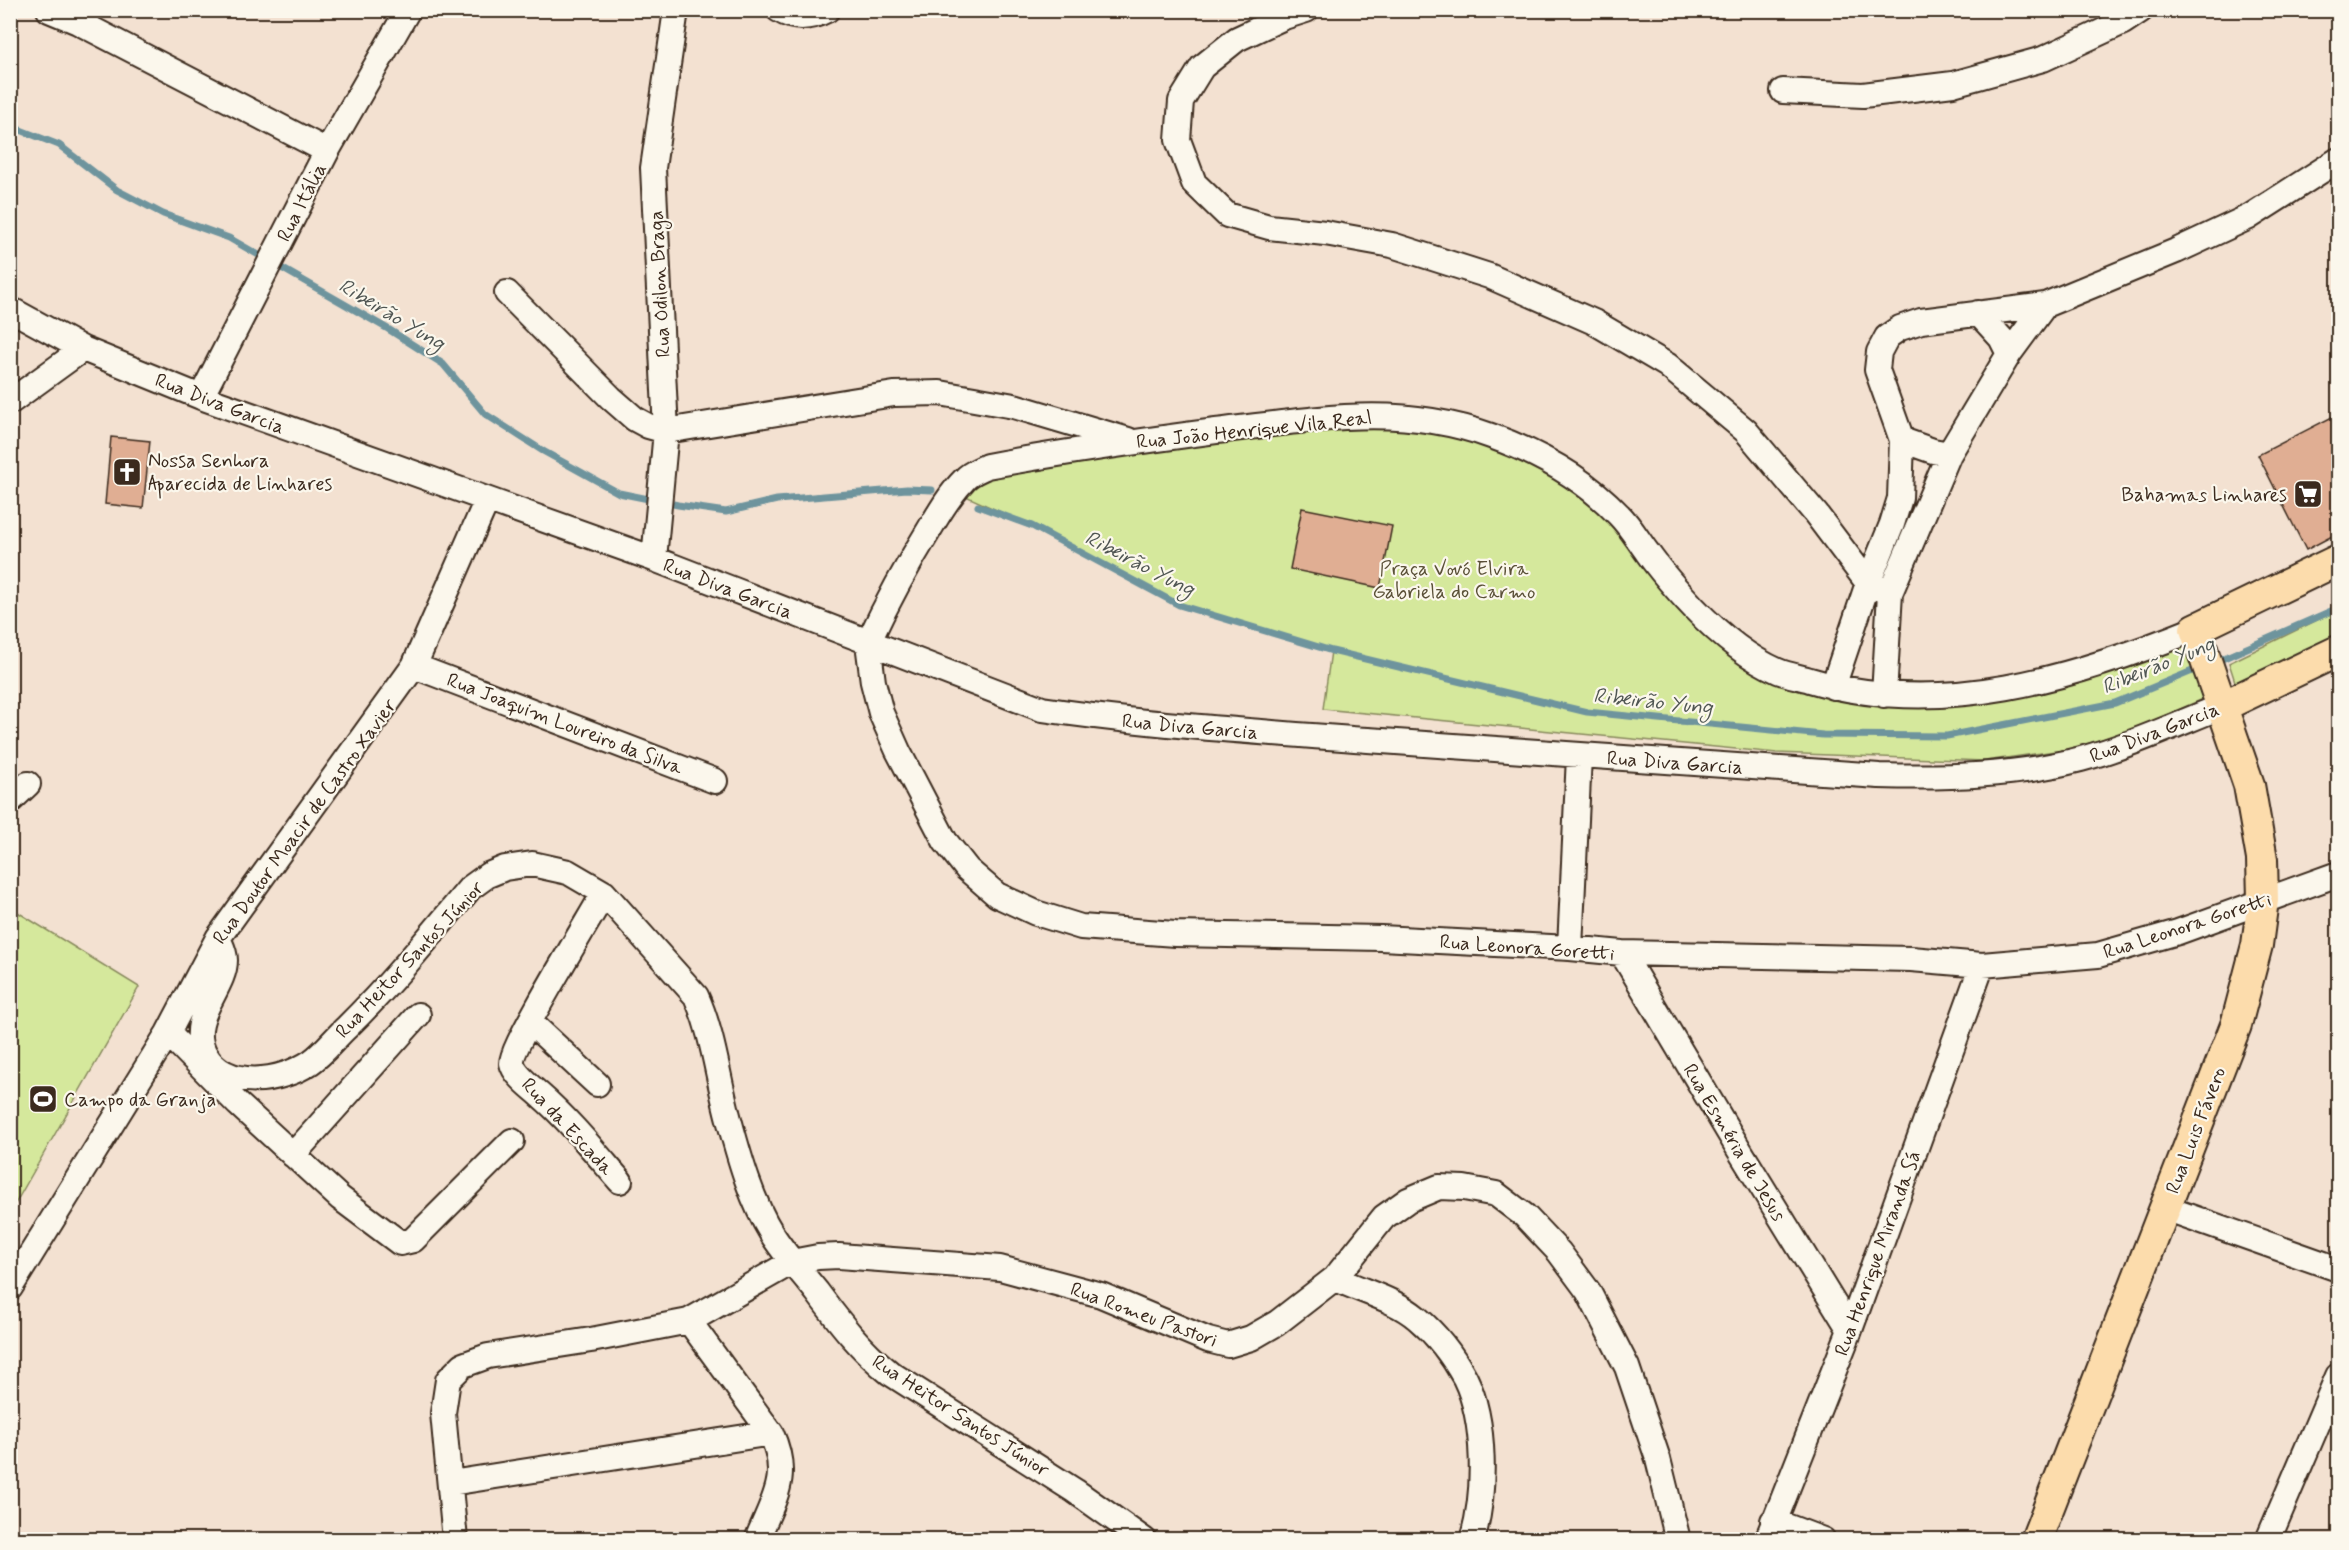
<svg xmlns="http://www.w3.org/2000/svg" width="2349" height="1550" font-family="Mynerve,sans-serif">
  <style>
    .green { fill: #d5e89c; stroke: #88895d; stroke-width: 1.5 }
    .lines { fill: none; stroke-linecap: round; stroke-linejoin: round }
    .stream { stroke: #6e949d; stroke-width: 7 }
    .building { fill: #e0ae93; stroke: #3b2a1e; stroke-width: 1.5 }
    .minor-casing { stroke: #3b2a1e; stroke-width: 28 }
    .major-casing { stroke: #3b2a1e; stroke-width: 34 }
    .minor { stroke: #fbf7ec; stroke-width: 24 }
    .major { stroke: #fcdcac; stroke-width: 30 }
    .labels { text-anchor: middle; stroke-width: 4.5; stroke-linejoin: round; paint-order: stroke }
    .street-label { font-size: 20px; fill: #3b2a1e; stroke: #fbf7ec }
    .poi-label { font-size: 20px; fill: #3b2a1e; stroke: #fbf7ec; text-anchor: start }
    .park-label { font-size: 20px; fill: #5a5037; stroke: #fbf7ec }
    .water-label { font-size: 21px; font-style: italic; fill: #505653; stroke: #fbf7ec }
  </style>
  <rect width="100%" height="100%" fill="#f3e1d1"/>
  <filter id="ink" filterUnits="userSpaceOnUse"><feTurbulence type="fractalNoise" baseFrequency=".0167" numOctaves="2"/><feDisplacementMap in="SourceGraphic" scale="12" xChannelSelector="R" yChannelSelector="G"/><feConvolveMatrix kernelMatrix="1 2 1 2 8 2 1 2 1" color-interpolation-filters="sRGB"/></filter>
  <g filter="url(#ink)">
    <path class="green" d="M1341,421l92,4 111,38 50,40 83,99 107,64 71,14 117,4 211,-47 27,59 -83,36 -57,17 -85,12 -208,-8 -454,-44 8,-58 -152,-46 -147,-79 -73,-33 26,-16z
      M2338,610v34l-100,47 -9,-28z
      M11,908l128,79 -128,224z"/>
    <g class="lines">
      <path class="stream" d="M10,126l49,19 58,45 46,24 66,24 159,91 55,35 42,50 58,37 76,42 59,12 48,7 51,-12 130,-11 25,1
        M978,506l54,20 147,79 153,46 255,61 236,23 124,1 168,-33 87,-36
        M2215,662l123,-54"/>
    </g>
    <path class="building" d="M2338,414v119l-32,17 -48,-95z
      M111,437l39,4 -7,67 -38,-4z
      M1302,508l90,18 -12,62 -90,-19z"/>
    <g class="lines">
      <g class="minor-casing">
        <path id="minor" d="M49,10l29,12 249,129
          M779,10c16,10 31,9 48,0
          M1306,10l-22,7 -47,22 -35,28 -21,34 -3,39 16,43 33,32 42,12 56,6 67,12 97,31 105,46 73,43 79,66 70,83 52,69 22,10
          M1783,91l80,4 90,-11 90,-25 80,-37 18,-12
          M507,293l104,105 24,21 13,7 18,5 228,-37 46,-1 74,13 114,34
          M10,309l73,40 118,48 453,162 388,150c108,16 217,23 326,31 170,13 341,23 511,36 67,2 137,0 202,-17 48,-13 96,-35 142,-53
          M1978,313l23,25 8,16
          M201,397l126,-246 81,-141
          M10,402l73,-53
          M1902,440l31,11 16,3
          M654,559l12,-128 -13,-263 23,-158
          M868,643l5,39 8,31 17,38 47,90 22,28 30,26 39,18 45,14 94,7 206,4 189,10 52,5 289,6 71,6 116,-10 80,-23 160,-58
          M868,643c19,-41 40,-79 64,-118 9,-15 19,-32 32,-45 6,-7 15,-10 23,-14 76,-14 153,-25 229,-35 96,-11 181,-29 275,5 48,17 93,42 128,79 11,11 19,25 28,37 14,20 30,38 47,56 24,25 52,49 84,63 10,4 22,6 32,9 130,39 264,-2 385,-51
          M414,666l301,115
          M1833,687l35,-104 24,-59 8,-26 2,-58 -25,-70 2,-18 8,-15 13,-9 21,-7 124,-16 131,-54 73,-34 89,-57
          M1884,695l6,-102 59,-139 60,-100 36,-49
          M10,801l18,-17
          M604,893c-12,22 -94,155 -92,170 2,11 19,24 27,31 30,26 55,57 81,87
          M218,938c3,7 7,14 7,22 0,30 -39,58 -20,94 21,37 76,28 106,8 13,-9 24,-24 36,-35 44,-43 83,-91 123,-139l18,-13 17,-7 27,-4 36,8 36,21 92,103c18,40 22,85 34,127 10,37 22,79 42,111 13,21 30,39 45,58 23,31 43,57 73,81l185,118 69,49
          M1570,948l9,-192
          M1622,953l118,198 110,179
          M530,1022l67,62
          M168,1033l70,71 102,94 60,45 13,-3 99,-99
          M293,1155l125,-140
          M2165,1208l173,61
          M1335,1278c27,14 58,20 82,40 19,16 36,38 48,60 21,43 21,116 7,162
          M10,1288l158,-255 50,-95 196,-272 73,-166
          M689,1321l82,112c20,45 3,64 -14,107
          M451,1483l320,-50
          M1773,1521l50,19
          M455,1540l-12,-127 5,-33 15,-15 25,-9 103,-16 98,-19 103,-59 26,-5 21,-1 161,12 101,27 107,45 20,5 23,-7 26,-15 58,-45 49,-61 24,-17 31,-13 25,1 32,6 29,22 34,36 29,39 39,76 31,92 20,81
          M1767,1540l83,-210 132,-365
          M2268,1540l70,-164"/>
      </g>
      <g class="major-casing">
        <path id="major" d="M2223,706l115,-55
          M2036,1540l200,-515 21,-80 6,-45 -1,-41 -13,-74 -54,-156 143,-69"/>
      </g>
      <use href="#minor" class="minor"/>
      <use href="#major" class="major"/>
    </g>
  </g>
  <defs>
    <g id="church-square" transform="scale(1.5)"><rect x="-9" y="-9" width="18" height="18" rx="4" fill="#3b2a1e" stroke="#fbf7ec"/><path d="M-1.2-6h2.4v3.5h3.3v2.4h-3.3V6h-2.4V-.1h-3.3v-2.4h3.3Z" fill="#fff"/></g>
    <g id="supermarket-square" transform="scale(1.5)"><rect x="-9" y="-9" width="18" height="18" rx="4" fill="#3b2a1e" stroke="#fbf7ec"/><path d="M-6-5.5h2.5l.6 2H6L4.5 2H-2.5L-4.4-4H-6ZM-1.5 3.2a1.3 1.3 0 1 0 .1 0ZM3 3.2a1.3 1.3 0 1 0 .1 0Z" fill="#fff"/></g>
    <g id="stadium-square" transform="scale(1.5)"><rect x="-9" y="-9" width="18" height="18" rx="4" fill="#3b2a1e" stroke="#fbf7ec"/><path d="M0-5a6.5 5 0 1 0 0 10a6.5 5 0 1 0 0-10ZM-3.5-1.8h7v3.6h-7Z" fill="#fff"/></g>
  </defs>
  <g fill-rule="evenodd">
    <use href="#church-square" x="127" y="472"/>
    <use href="#supermarket-square" x="2308" y="494"/>
    <use href="#stadium-square" x="43" y="1099"/>
  </g>
  <g class="labels">
    <g class="street-label">
      <text transform="translate(301 202) rotate(-63)" y="7">Rua Itália</text>
      <text transform="translate(659 284) rotate(-93)" y="7">Rua Odilon Braga</text>
      <text transform="translate(220 403) rotate(21)" y="7">Rua Diva Garcia</text>
      <text transform="translate(1254 429) rotate(-6)" y="7">Rua João Henrique Vila Real</text>
      <text transform="translate(728 588) rotate(21)" y="7">Rua Diva Garcia</text>
      <text transform="translate(565 723) rotate(21)" y="7">Rua Joaquim Loureiro da Silva</text>
      <text transform="translate(1190 726) rotate(5)" y="7">Rua Diva Garcia</text>
      <text transform="translate(2154 732) rotate(-21)" y="7">Rua Diva Garcia</text>
      <text transform="translate(1675 762) rotate(4)" y="7">Rua Diva Garcia</text>
      <text transform="translate(304 821) rotate(-54)" y="7">Rua Doutor Moacir de Castro Xavier</text>
      <text transform="translate(2187 925) rotate(-18)" y="7">Rua Leonora Goretti</text>
      <text transform="translate(1527 947) rotate(4)" y="7">Rua Leonora Goretti</text>
      <text transform="translate(409 959) rotate(-47)" y="7">Rua Heitor Santos Júnior</text>
      <text transform="translate(568 1126) rotate(47)" y="7">Rua da Escada</text>
      <text transform="translate(2195 1130) rotate(-69)" y="7">Rua Luis Fávero</text>
      <text transform="translate(1735 1142) rotate(59)" y="7">Rua Esméria de Jesus</text>
      <text transform="translate(1877 1253) rotate(-70)" y="7">Rua Henrique Miranda Sá</text>
      <text transform="translate(1144 1314) rotate(20)" y="7">Rua Romeu Pastori</text>
      <text transform="translate(961 1415) rotate(33)" y="7">Rua Heitor Santos Júnior</text>
    </g>
    <g class="poi-label">
      <text x="148" y="467">Nossa Senhora<tspan x="148" dy="23">Aparecida de Linhares</tspan></text>
      <text x="2287" y="501" text-anchor="end">Bahamas Linhares</text>
      <text x="64" y="1106">Campo da Granja</text>
    </g>
    <g class="park-label">
      <text x="1454" y="575">Praça Vovó Elvira<tspan x="1454" dy="23">Gabriela do Carmo</tspan></text>
    </g>
    <g class="water-label">
      <text transform="translate(392 314) rotate(31)" y="7">Ribeirão Yung</text>
      <text transform="translate(1140 563) rotate(27)" y="7">Ribeirão Yung</text>
      <text transform="translate(2158 665) rotate(-22)" y="7">Ribeirão Yung</text>
      <text transform="translate(1653 701) rotate(6)" y="7">Ribeirão Yung</text>
    </g>
  </g>
  <rect width="2349" height="1550" fill="none" stroke="#fbf7ec" stroke-width="36"/>
  <rect x="18" y="18" width="2313" height="1514" fill="none" stroke="#3b2a1e" stroke-width="2" filter="url(#ink)"/>
</svg>
